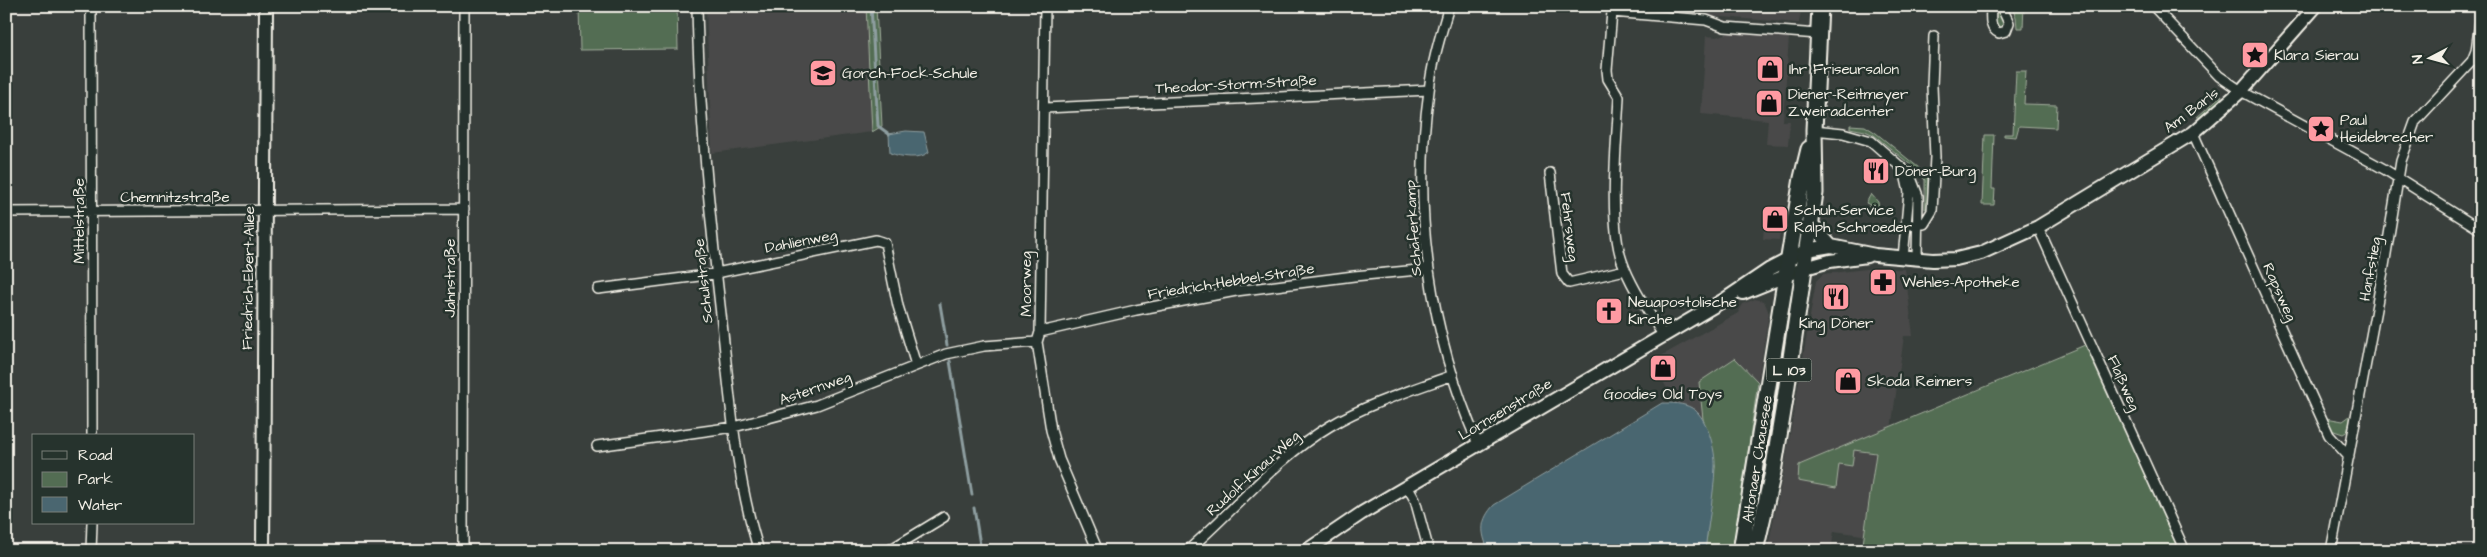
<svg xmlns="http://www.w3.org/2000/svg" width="2487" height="557" font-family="'Architects Daughter',sans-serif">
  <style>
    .built { fill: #494a49 }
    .green { fill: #536d53; stroke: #a4af9e }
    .water { fill: #4a6670; stroke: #8e9ea0 }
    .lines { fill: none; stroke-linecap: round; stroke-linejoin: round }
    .stream { stroke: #8e9ea0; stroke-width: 3 }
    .street-casing { stroke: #f4f1e8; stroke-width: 12 }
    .secondary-casing { stroke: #f4f1e8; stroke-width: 16 }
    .primary-casing { stroke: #f4f1e8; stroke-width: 19 }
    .street { stroke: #26332d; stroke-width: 9 }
    .secondary { stroke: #26332d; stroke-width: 12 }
    .primary { stroke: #26332d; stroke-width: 15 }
    .labels { text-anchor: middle; stroke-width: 5; stroke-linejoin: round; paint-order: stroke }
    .shield { fill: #26332d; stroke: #b6b8b0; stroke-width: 1 }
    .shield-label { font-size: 14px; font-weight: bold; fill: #f4f1e8 }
    .poi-label { font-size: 15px; fill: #f4f1e8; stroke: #26332d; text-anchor: start }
    .street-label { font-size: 15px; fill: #f4f1e8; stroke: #26332d }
  </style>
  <rect width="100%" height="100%" fill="#393f3c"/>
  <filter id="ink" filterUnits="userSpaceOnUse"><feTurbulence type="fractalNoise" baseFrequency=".02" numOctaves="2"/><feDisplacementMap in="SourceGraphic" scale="10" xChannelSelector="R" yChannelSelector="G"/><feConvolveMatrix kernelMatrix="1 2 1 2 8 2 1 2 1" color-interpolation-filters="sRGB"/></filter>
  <g filter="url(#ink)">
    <path class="built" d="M706,6h160l6,126 -160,21z
      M1709,6h93l-3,17 -90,-7z
      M1733,32l56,5 -6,84h7l-2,24 -22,-1 2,-24 -67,-6 5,-78 10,1z
      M1765,215l17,1 -3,24 -16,-1z
      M1866,269h39l8,67h-9l-28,201 -42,-6 -3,20h-64l17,-81 32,-189 7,-7z
      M1755,299l9,2 5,12 -11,69 -24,-24 -35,24 4,37 -10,-10 -18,-6 -23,-42 86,-48 5,-9z"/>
    <path class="green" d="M579,6h98l1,43 -98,1z
      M866,6h10l6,120 -10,6z
      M2011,6h13l-1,22h-6l-1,-11z
      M1996,8l3,2 4,14 -3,4 -5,-4z
      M2016,71h10l-2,33 33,1 -1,23 -37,-2 -3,11 -12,-1v-2h9z
      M2222,95l-4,9 -16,13h-5z
      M1850,125l15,1 11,7 43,35 9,11v30h-3v-29l-7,-9 -44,-36 -9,-4 -15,-3z
      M1985,135h9l-2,54h3l-1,16h-12z
      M1871,194l7,8 1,7 -2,2 -10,-1 3,-5 -4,-2z
      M1786,313l4,1 -17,119 -14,75z
      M2085,345l94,206h-317l14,-98 -22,-3 -2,16 -13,-2 -3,24 -38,-7 1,-16z
      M1735,358l23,24 -24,169h-29l10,-85 -12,-47 -4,-37z
      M2354,413c-2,9 -2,17 -11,21l-12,-4 -5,-12 17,3z"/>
    <path class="water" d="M906,131l18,1 5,20c-9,8 -28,5 -39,1l-1,-19z
      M1662,403c10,0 21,0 30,5 15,8 24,43 23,59 -1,28 -7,56 -10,84h-216c-9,-19 -9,-31 5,-46z"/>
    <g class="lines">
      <path class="stream" d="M871,6l7,120 11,8
        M940,304l7,41
        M950,361l22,134
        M974,508l7,43"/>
      <g class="street-casing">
        <path id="street" d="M91,6l1,430
          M697,6c2,106 13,212 25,317 8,76 14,155 37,228
          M1045,6l-5,326 -3,10 14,88 8,29 39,92
          M1449,6c-8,28 -17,56 -20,85 -17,119 1,243 49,353
          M1991,6c0,10 -3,22 8,27l7,-2 3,-8 -8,-17
          M2153,6l66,70 22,15 143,78 97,61
          M1045,108l384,-18
          M1814,130l29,3 28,8 39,34 8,21 -1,63
          M2193,133l136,302 20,22
          M1550,173l12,101 7,9 56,-13
          M6,212l458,-3
          M1906,225l18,-1 8,-13 3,-54 -3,-71 2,-50
          M2038,227l147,324
          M1903,258l6,-66 -4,-18
          M598,289l109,-14 169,-35 9,3 13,63 18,59
          M1040,332l96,-22 100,-19 118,-15 75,-7
          M1663,335c-14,-23 -32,-48 -41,-74 -14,-41 -5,-119 -3,-164l-11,-18 -1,-9 5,-58 94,8 19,7 93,7
          M597,446l137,-19 83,-22 129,-51 38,-8 53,-4
          M1407,486l8,14 14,51
          M91,551l1,-28
          M463,551l1,-545
          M888,551l56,-34
          M1187,551c48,-41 89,-93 143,-125 37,-22 82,-36 123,-51
          M2331,551l53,-285 17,-105 14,-39 57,-61 4,-10 5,-37"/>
      </g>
      <g class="secondary-casing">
        <path id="secondary" d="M1811,223l20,23
          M1743,293l62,-25 25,-7 37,-5
          M263,551l3,-545
          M1306,551l56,-38 362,-213 46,-31 37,-19 24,-4 44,9 58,5 23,-1 25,-6 57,-26 155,-94 48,-42 75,-85"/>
      </g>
      <g class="primary-casing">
        <path id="primary" d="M1741,551l61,-373 7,-29
          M1755,551l18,-79 12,-73 30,-206 -1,-63 6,-124"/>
      </g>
      <use href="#street" class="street"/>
      <use href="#secondary" class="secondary"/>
      <use href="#primary" class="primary"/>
    </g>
  </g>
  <defs>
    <g id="sight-square" transform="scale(1.4375)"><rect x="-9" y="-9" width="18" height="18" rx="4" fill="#ff9aa2" stroke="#26332d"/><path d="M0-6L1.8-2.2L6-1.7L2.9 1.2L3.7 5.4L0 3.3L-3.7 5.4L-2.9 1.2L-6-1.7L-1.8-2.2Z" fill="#111"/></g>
    <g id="shop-square" transform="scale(1.4375)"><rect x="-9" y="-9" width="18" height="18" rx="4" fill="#ff9aa2" stroke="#26332d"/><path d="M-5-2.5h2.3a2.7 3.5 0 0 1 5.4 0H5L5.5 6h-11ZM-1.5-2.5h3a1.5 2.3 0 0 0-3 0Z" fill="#111"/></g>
    <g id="school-square" transform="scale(1.4375)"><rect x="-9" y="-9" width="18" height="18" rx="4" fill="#ff9aa2" stroke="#26332d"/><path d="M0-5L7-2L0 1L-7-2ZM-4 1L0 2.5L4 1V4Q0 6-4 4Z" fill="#111"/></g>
    <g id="restaurant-square" transform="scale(1.4375)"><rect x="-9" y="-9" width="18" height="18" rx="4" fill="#ff9aa2" stroke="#26332d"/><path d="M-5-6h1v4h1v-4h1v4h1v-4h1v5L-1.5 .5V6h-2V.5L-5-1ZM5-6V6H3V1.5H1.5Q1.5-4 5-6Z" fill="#111"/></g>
    <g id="pharmacy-square" transform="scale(1.4375)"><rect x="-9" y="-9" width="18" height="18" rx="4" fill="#ff9aa2" stroke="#26332d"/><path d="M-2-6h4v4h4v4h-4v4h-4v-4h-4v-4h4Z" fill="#111"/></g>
    <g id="church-square" transform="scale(1.4375)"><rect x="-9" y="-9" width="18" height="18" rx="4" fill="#ff9aa2" stroke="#26332d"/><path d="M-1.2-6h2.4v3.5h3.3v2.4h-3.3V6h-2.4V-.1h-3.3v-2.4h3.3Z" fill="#111"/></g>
  </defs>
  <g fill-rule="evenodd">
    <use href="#sight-square" x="2255" y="55"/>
    <use href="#shop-square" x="1770" y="69"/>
    <use href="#school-square" x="823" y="73"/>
    <use href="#shop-square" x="1769" y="103"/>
    <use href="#sight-square" x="2321" y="129"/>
    <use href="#restaurant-square" x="1876" y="171"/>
    <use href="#shop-square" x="1775" y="219"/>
    <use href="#pharmacy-square" x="1883" y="282"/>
    <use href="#restaurant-square" x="1836" y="297"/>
    <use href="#church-square" x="1609" y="311"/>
    <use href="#shop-square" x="1663" y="368"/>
    <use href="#shop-square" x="1848" y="381"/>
  </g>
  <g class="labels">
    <rect class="shield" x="1766.5" y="358.5" width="45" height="23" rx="4"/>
    <g class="shield-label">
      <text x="1789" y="375">L 103</text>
    </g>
    <g class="poi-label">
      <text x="2274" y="60">Klara Sierau</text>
      <text x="1789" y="74">Ihr Friseursalon</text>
      <text x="842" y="78">Gorch-Fock-Schule</text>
      <text x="1788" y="99">Diener-Reitmeyer<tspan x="1788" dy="17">Zweiradcenter</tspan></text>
      <text x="2340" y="125">Paul<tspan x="2340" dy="17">Heidebrecher</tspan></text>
      <text x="1895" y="176">Döner-Burg</text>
      <text x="1794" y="215">Schuh-Service<tspan x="1794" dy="17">Ralph Schroeder</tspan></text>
      <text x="1902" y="287">Wehles-Apotheke</text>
      <text x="1628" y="307">Neuapostolische<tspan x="1628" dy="17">Kirche</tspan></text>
      <text x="1836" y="328" text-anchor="middle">King Döner</text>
      <text x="1867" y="386">Skoda Reimers</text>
      <text x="1663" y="399" text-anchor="middle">Goodies Old Toys</text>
    </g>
    <g class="street-label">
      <text transform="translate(1236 84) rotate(-3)" y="5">Theodor-Storm-Straße</text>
      <text transform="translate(2191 110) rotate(-37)" y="5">Am Barls</text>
      <text x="175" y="202">Chemnitzstraße</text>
      <text transform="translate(79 221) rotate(-90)" y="5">Mittelstraße</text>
      <text transform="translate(1570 227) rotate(83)" y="5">Fehrsweg</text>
      <text transform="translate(1413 228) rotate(-94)" y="5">Schäferkamp</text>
      <text transform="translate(801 241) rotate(-11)" y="5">Dahlienweg</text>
      <text transform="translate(2370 269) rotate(-80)" y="5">Hanfstieg</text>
      <text transform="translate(248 278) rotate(-89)" y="5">Friedrich-Ebert-Allee</text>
      <text transform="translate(450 278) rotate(-90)" y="5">Jahnstraße</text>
      <text transform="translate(703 281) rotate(-96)" y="5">Schulstraße</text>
      <text transform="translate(1231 281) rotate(-9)" y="5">Friedrich-Hebbel-Straße</text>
      <text transform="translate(1026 284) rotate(-90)" y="5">Moorweg</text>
      <text transform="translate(2280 292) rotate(66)" y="5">Rapsweg</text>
      <text transform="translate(2124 383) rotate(66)" y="5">Flaßweg</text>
      <text transform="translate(815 388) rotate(-19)" y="5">Asternweg</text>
      <text transform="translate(1505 409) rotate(-31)" y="5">Lornsenstraße</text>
      <text transform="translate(1757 459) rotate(-81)" y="5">Altonaer Chaussee</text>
      <text transform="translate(1253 473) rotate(-42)" y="5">Rudolf-Kinau-Weg</text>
    </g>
  </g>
  <rect width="2487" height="557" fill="none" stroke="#26332d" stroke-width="25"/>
  <rect x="12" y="12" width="2462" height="532" fill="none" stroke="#f4f1e8" stroke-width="2" filter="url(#ink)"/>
  <rect x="32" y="434" width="162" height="90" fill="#26332d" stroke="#787f78"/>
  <rect x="42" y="451" width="25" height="8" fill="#26332d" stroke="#787f78"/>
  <text x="78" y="460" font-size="15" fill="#f4f1e8">Road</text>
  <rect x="42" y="472" width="25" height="15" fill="#536d53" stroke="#787f78"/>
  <text x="78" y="484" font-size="15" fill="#f4f1e8">Park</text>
  <rect x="42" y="497" width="25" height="15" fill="#4a6670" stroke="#787f78"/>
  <text x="78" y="510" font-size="15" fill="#f4f1e8">Water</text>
  <g transform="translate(2430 58) rotate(264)" stroke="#26332d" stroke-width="4" paint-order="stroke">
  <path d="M0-4L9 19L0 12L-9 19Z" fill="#f4f1e8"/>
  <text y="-8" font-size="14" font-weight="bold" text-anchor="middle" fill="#f4f1e8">N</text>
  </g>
</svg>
